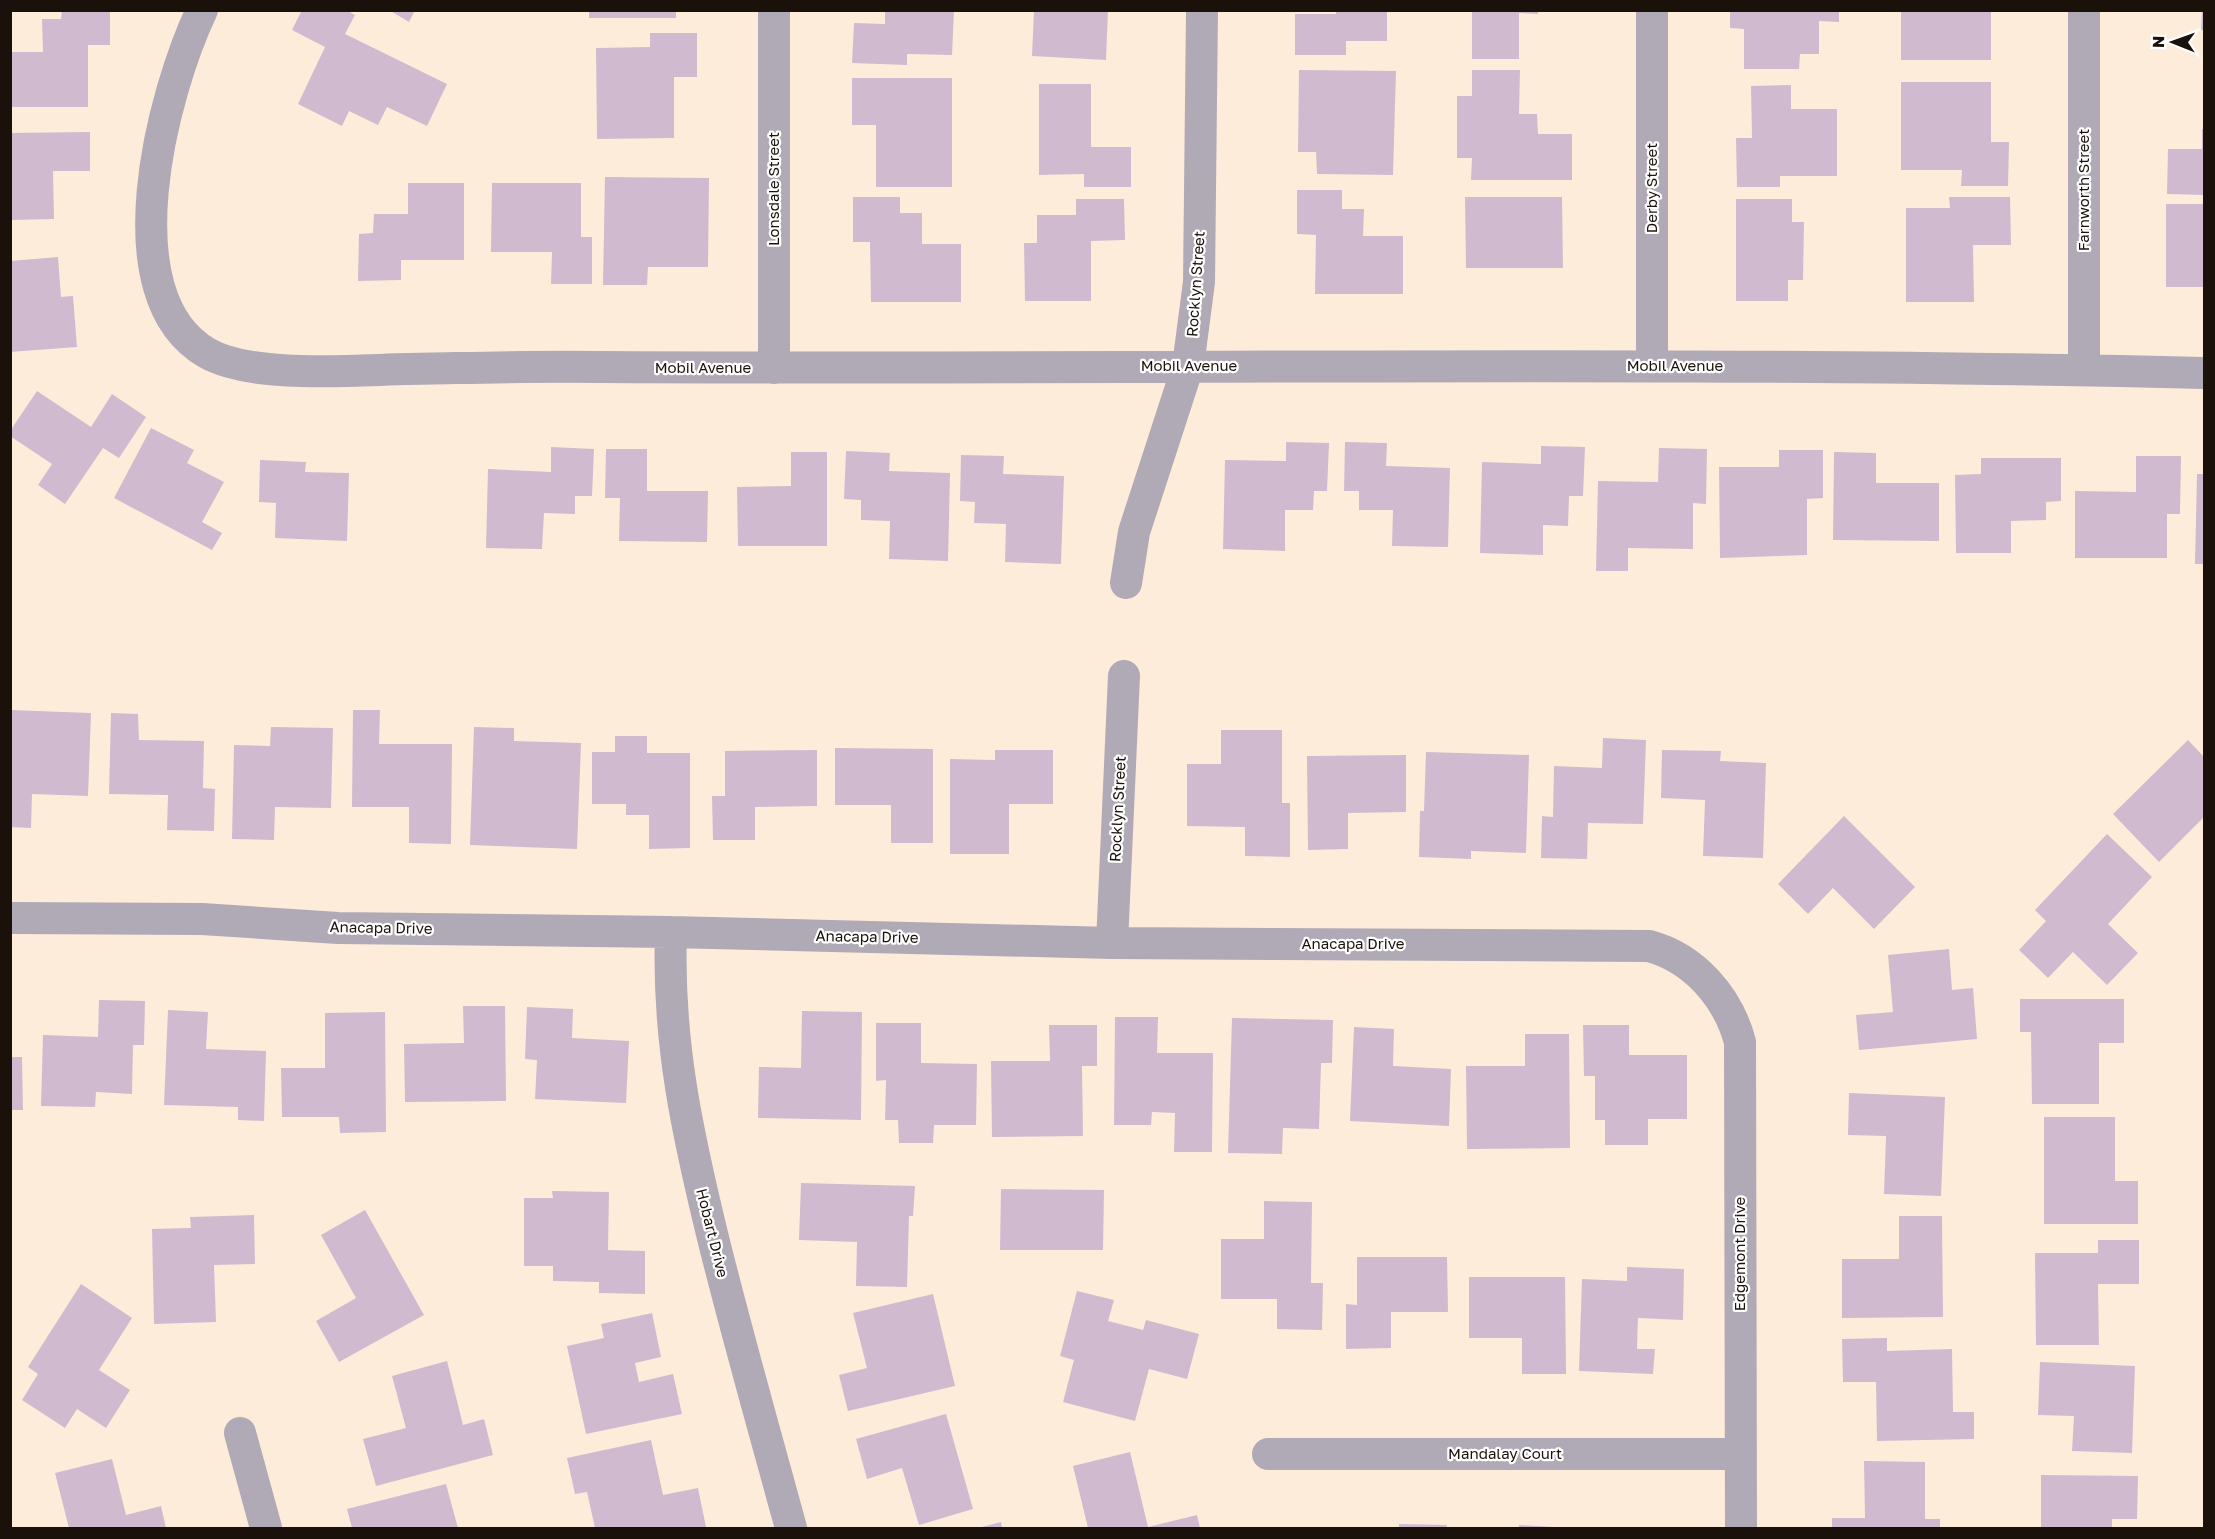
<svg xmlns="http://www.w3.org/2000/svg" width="2215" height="1539" font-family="'Golos Text',sans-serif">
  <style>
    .building { fill: #d0bacf }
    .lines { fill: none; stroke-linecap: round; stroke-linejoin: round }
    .street { stroke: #afaab6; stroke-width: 32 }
    .labels { text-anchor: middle; stroke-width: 4.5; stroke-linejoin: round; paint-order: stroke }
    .street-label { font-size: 15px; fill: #1a120a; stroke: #fff }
  </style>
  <rect width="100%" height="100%" fill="#feecda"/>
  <path class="building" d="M62,10h48v35h-22v62h-78v-55h33l-1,-33h19z
    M302,10h44l9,5 -10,19 102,50 -20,42 -40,-19 -9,18 -29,-14 -7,15 -44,-22 27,-57 -33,-17z
    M389,10h26l-6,12z
    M589,10h87v8h-87z
    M885,10h69l-2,45 -45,-1v11l-55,-2 2,-40 31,1z
    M1034,10h74l-2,50 -74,-4z
    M1336,10h51v31h-41v14h-51v-41h41z
    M1472,10h66v4l-19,-1v46h-47z
    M1730,10h109v12l-20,-1v33h-19l-1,15h-55v-40l-14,-1z
    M1901,10h90v50h-90z
    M2202,10h2v20h-3z
    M650,33h47v44h-23v61l-77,1 -1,-91 54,-1z
    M1299,70l97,1 -3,104 -76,-1 -1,-22h-18z
    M1472,70h48l-1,44h18l1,20h34v46h-101l1,-22h-15v-62h15z
    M852,78h100v109h-76v-62h-24z
    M1901,82h90v60h18l-1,44h-47l1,-16h-61z
    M1039,84h52v63h40v40h-47v-13l-45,1z
    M1791,85v24h46v67h-57v11h-43l-1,-49h16l-1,-52z
    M2202,129h2v66l-37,-1 1,-45h34z
    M90,132v39h-37l1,48 -44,1v-87z
    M605,177l104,1 -1,89h-60l-1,18h-44z
    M408,183h56v77h-63v20l-43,1 1,-47 14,-1 1,-19h34z
    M492,183h89v54h11v47h-41l1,-32h-61z
    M1297,190h45v19h22l-1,27h40v58h-88l1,-59 -19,-1z
    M853,197h47v16h22v31h39v58h-90l-1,-60h-17z
    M1465,197h97l1,71h-97z
    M1949,197h61l1,48h-38l1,57h-68v-94h44z
    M1076,199h48l1,41 -34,1v60h-66l-1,-58h13v-28h39z
    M1736,199h56v23h12l-1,58h-15v21h-52z
    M2166,204h38v83h-38z
    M58,257l3,40 12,-1 4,51 -67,5v-91z
    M37,391l54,36 21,-33 34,23 -27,41 -16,-10 -38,56 -27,-19 14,-21 -42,-28v-5z
    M151,428l43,22 -7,13 37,19 -22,40 20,11 -10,17 -98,-52z
    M1286,442l43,1 -2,48h-13l-1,19h-28v41l-62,-2 2,-89 61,1z
    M1345,442l42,1 -1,23 64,2 -2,79 -56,-1 1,-36h-34v-19h-15z
    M1541,446l44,1 -2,49h-14l-1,30 -25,-1v30l-63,-2 2,-91 59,2z
    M551,447l43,2 -2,47h-17v18l-31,-1 -2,36 -56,-1 2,-79 63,3z
    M1659,448l48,1 -1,55 -13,-1v46l-65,-1v23h-32l2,-90 60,1z
    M606,449h41v42h61l-1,51 -88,-1 1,-43h-15z
    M1779,450h44v48l-16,1v56l-87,3 -1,-91h60z
    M846,451l44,2 -1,18 61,2 -2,88 -59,-2 1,-38 -29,-1v-20l-17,-1z
    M791,452h36v94h-89l-1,-59 54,-1z
    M1834,452l42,1v30h63v58l-106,-1z
    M961,455l43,1 -1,18 61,2 -3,88 -56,-2 1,-38 -32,-1 1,-21 -15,-1z
    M2136,456h45l-1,58h-13v44h-92v-67l61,1z
    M1981,458h80v43l-15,1v18l-35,1v32h-55l-1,-78 26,-1z
    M260,460l46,2 -1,10 44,1 -2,68 -72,-3 1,-35 -17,-1z
    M2197,474h7v90h-9z
    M10,710l81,3 -3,83 -56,-2 -1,34 -21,-1z
    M353,710h27l-1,34h73l-1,100 -42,-1v-36h-57z
    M111,713l27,1 1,26 65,1 -1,47 12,1 -1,42 -47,-1 1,-35 -59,-1z
    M271,727l62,1 -2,80 -56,-1 -1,33 -42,-1 2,-94 36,1z
    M474,727l40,1v13l67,2 -4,106 -107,-4z
    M1221,730h61v73h8v54l-45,-1v-29l-58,-1v-62h34z
    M615,736h32v17h43v95l-41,1v-34h-23v-11h-34v-52h23z
    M1603,738l43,2 -3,84 -55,-1 -1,36 -46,-1 1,-42 11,1 1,-51 48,2z
    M2188,740l16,17v62l-1,-1 -44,44 -46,-48z
    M835,748l98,1v94h-42v-38h-56z
    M817,750v56l-62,1v33h-42l-1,-44h13v-45z
    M995,750h58v54h-44v50h-59v-95l45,1z
    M1662,750l59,1 -1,10 46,2 -3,95 -60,-2 2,-56 -44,-2z
    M1426,752l103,3 -3,98 -55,-2v8l-52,-2 1,-46h4z
    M1406,755v57l-58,1v36l-40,1 -1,-94z
    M1844,816l71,71 -41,42 -41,-41 -25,26 -30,-30z
    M2107,834l45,43 -44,47 30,29 -31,32 -34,-33 -25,26 -29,-28 27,-29 -11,-11z
    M1949,949l3,41 21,-2 4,51 -118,11 -3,-35 37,-3 -5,-57z
    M2020,999h104v44h-25v61h-67l-1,-72h-11z
    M99,1000l46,1 -1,44h-11l-1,49 -36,-2 -1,15 -54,-1 2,-71 55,2z
    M463,1006h42l1,95 -101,1 -1,-58 60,-1z
    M527,1007l46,2 -1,29 57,3 -3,62 -91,-4 2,-39 -12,-1z
    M168,1010l40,2 -2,37 60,2 -2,70 -26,-1v-13l-74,-2z
    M802,1011l60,1 -1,108 -103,-2 1,-51 42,1z
    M385,1012l1,120 -46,1 -1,-16h-57l-1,-49h44v-55z
    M1115,1017h43l-1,36h56l-1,99h-38l1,-39 -23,-1 -1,13h-37z
    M1232,1018l101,2 -1,43h-11l-2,66 -36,-1 -1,26 -54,-1z
    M876,1023h45v40l56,1 -1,61h-42l-1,18h-34l-1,-23h-13l1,-40 -10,1z
    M1049,1025h48v41h-15l1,70 -91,1 -1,-76h59z
    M1583,1025h46v30h58v64h-39v26h-43v-25h-10v-44h-11z
    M1354,1027l40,2 -1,37 58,3 -2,57 -99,-5z
    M1525,1034h44l1,114 -103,1 -1,-83h59z
    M10,1057h12l1,53h-13z
    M1849,1093l96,4 -4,99 -57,-2 2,-58 -38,-1z
    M2044,1117h71v64h23v43h-94z
    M801,1183l114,3 -2,30h-4l-2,71 -51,-1 1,-44 -58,-2z
    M1001,1189l103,1 -1,60h-103z
    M552,1191l57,1 -1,58 37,1v43l-46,-1v-11l-46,-1v-15h-29v-68h29z
    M1264,1201l48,1 -1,81h12l-1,47 -45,-1v-30h-56v-60h43z
    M365,1210l59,105 -85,47 -23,-41 40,-23 -35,-63z
    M254,1215l1,49 -41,1 2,57 -62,2 -2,-95 39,-1 -1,-11z
    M1899,1216h43l1,101 -101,1v-59h57z
    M2098,1240h41v44h-41l1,61h-63l-1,-92h63z
    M1357,1257h90l1,55h-57v36l-45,1v-45l11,1z
    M1627,1267l57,2 -1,51 -45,-2 -1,31h18l-2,25 -74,-3 3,-92 45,2z
    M1469,1277h96l1,97h-44v-36h-53z
    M81,1284l51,34 -33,52 31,20 -24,38 -29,-19 -12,19 -43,-28 16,-26 -10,-7z
    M1077,1291l37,9 -6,21 35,9 3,-10 53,14 -12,45 -38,-10 -14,52 -72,-19 11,-42 -14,-4z
    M933,1294l22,92 -107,25 -9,-36 28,-7 -14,-55z
    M652,1313l9,44 -26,6 4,19 34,-8 9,40 -96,20 -19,-88 37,-8 -3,-14z
    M1887,1338v13l65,-2 1,63h21v27l-97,2 -1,-59h-33l-1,-43z
    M447,1361l16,64 21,-6 9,36 -117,31 -13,-47 43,-11 -14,-52z
    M2040,1362l95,4 -3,87 -60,-2 2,-35 -36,-1z
    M946,1414l27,95 -54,16 -17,-57 -35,11 -11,-40z
    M651,1440l12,55 35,-7 8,39 -111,1 -8,-36 -12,2 -8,-36z
    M1130,1452l18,75 49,-12 3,13h-112l-15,-62z
    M112,1459l14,56 35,-9 5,22h-97l-14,-55z
    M1864,1461l61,1v57h15v9h-108v-10h33z
    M2041,1475l97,1 -1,43h-25v9h-71z
    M446,1484l12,44h-106l-5,-19z
    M1001,1522l1,6h-24z
    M1399,1524l48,1 -1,3h-47z
    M1519,1525l36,2 -1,1h-35z"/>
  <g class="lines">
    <path class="street" d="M202,10c-39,82 -94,286 5,343 45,26 148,17 200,16 64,-1 127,-3 191,-2 535,3 1071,-7 1606,6
      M774,10v358
      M2084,10v360
      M1652,366v-356
      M1126,583l8,-51 54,-166 11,-84 3,-272
      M10,918l192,1 136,9 333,4 441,11 537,3c45,12 79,51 91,96l1,486
      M671,932c-4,110 17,204 43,310 24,96 51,191 77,286
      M1112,943l12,-267
      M240,1433l26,95
      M1268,1454h473"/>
  </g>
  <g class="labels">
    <g class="street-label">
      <text transform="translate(1652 188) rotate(-90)" y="5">Derby Street</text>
      <text transform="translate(774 189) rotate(-90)" y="5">Lonsdale Street</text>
      <text transform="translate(2084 190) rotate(-90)" y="5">Farnworth Street</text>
      <text transform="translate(1196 284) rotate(-86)" y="5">Rocklyn Street</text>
      <text x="1189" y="371">Mobil Avenue</text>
      <text x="1675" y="371">Mobil Avenue</text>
      <text x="703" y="373">Mobil Avenue</text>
      <text transform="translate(1118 809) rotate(-87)" y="5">Rocklyn Street</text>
      <text transform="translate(381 928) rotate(1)" y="5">Anacapa Drive</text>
      <text transform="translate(867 937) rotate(1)" y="5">Anacapa Drive</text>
      <text x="1353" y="949">Anacapa Drive</text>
      <text transform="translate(712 1233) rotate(76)" y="5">Hobart Drive</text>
      <text transform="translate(1740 1254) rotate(-90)" y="5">Edgemont Drive</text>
      <text x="1505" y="1459">Mandalay Court</text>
    </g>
  </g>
  <rect width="2215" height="1539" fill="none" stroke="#1a120a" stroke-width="24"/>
  <g transform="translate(2173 42) rotate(271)" stroke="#ffffff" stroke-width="4.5" paint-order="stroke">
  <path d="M0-4.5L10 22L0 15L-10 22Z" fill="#1a120a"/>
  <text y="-9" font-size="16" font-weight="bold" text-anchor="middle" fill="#1a120a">N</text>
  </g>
</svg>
